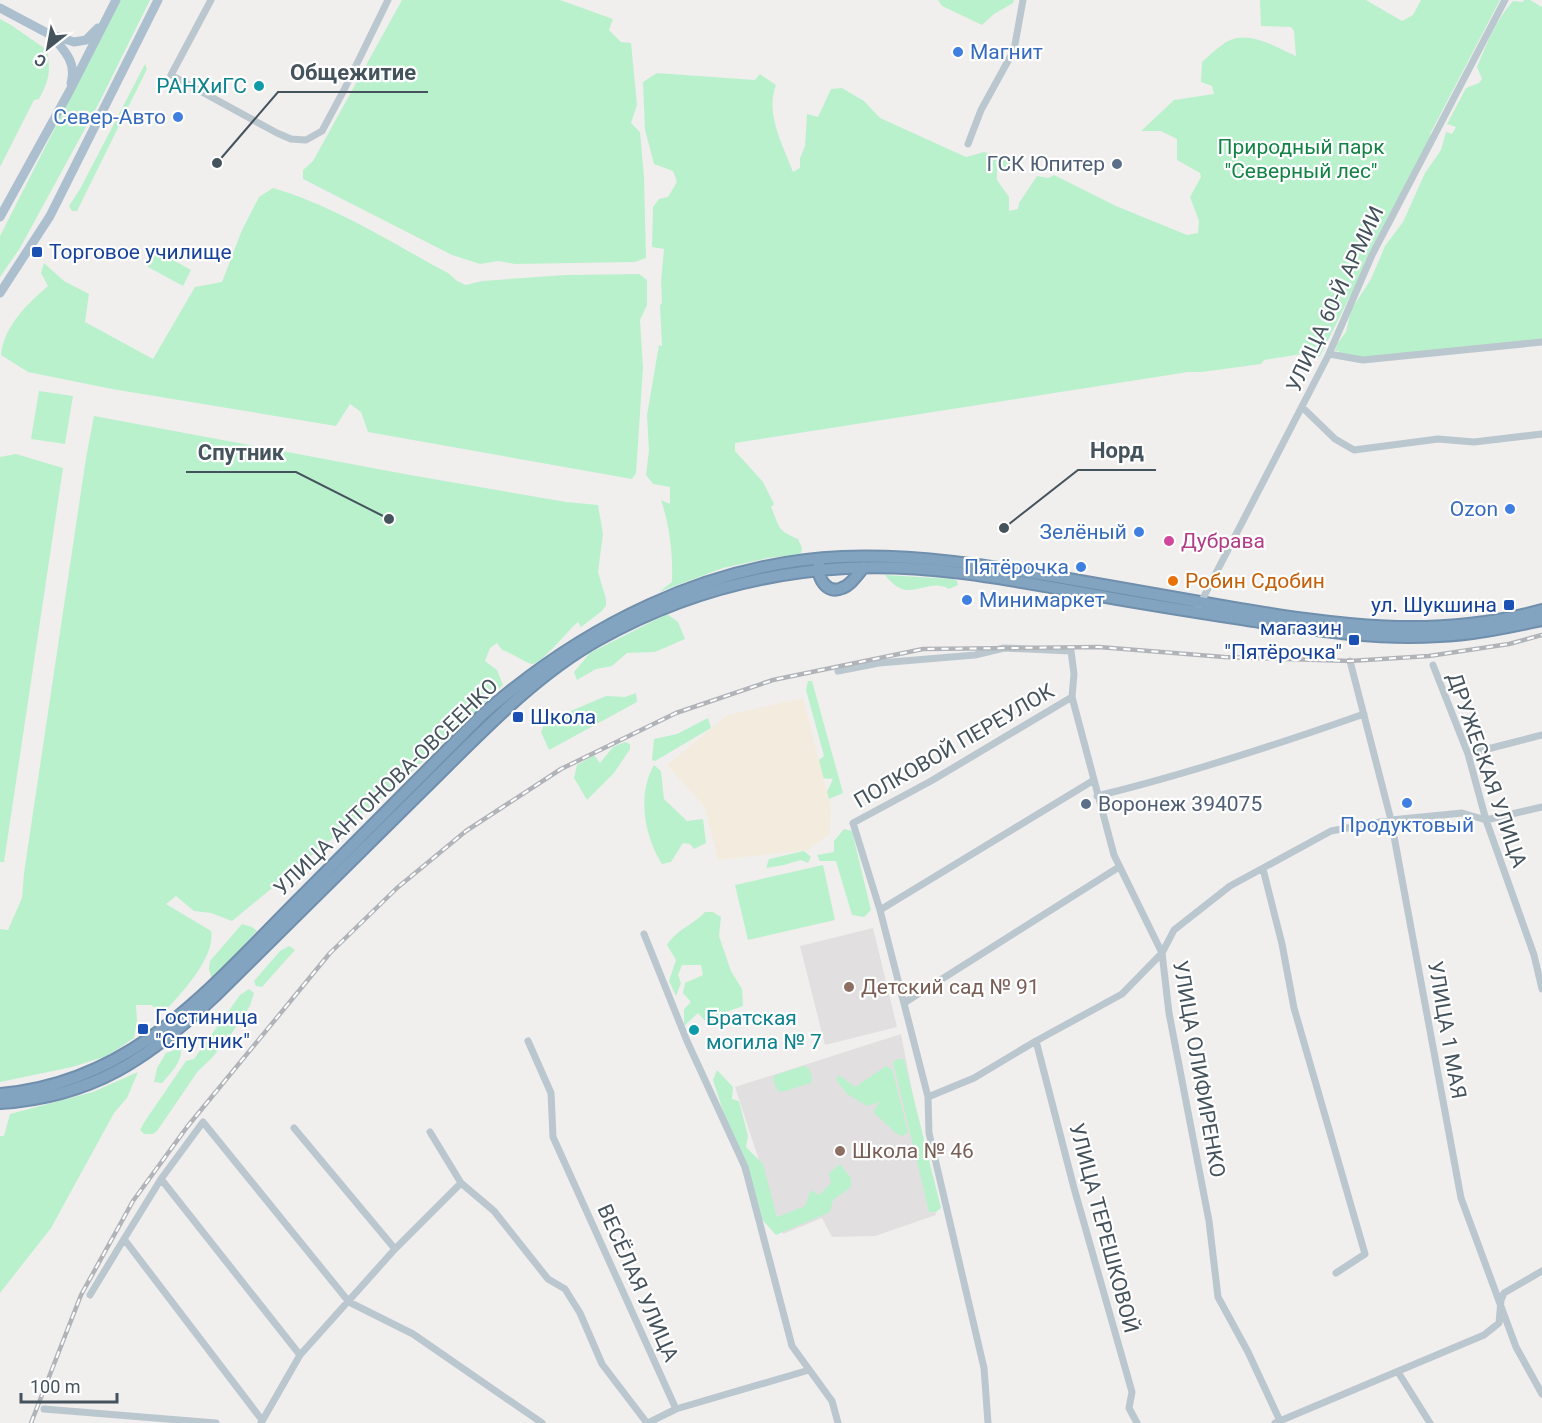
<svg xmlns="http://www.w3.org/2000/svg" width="1542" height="1423" font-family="Roboto,sans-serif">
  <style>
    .education { fill: #e2dfe0 }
    .green { fill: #baf1cd }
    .sand { fill: #f3ecde }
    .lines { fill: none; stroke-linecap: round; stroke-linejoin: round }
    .highway-casing { stroke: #6f8fac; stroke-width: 14 }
    .minor { stroke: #bbc7ce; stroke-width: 7 }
    .major { stroke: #acbfcf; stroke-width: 9 }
    .highway { stroke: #83a4c0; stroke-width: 10 }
    .rail-casing { stroke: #b0b4b9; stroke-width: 4.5 }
    .rail { stroke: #fff; stroke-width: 2; stroke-dasharray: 7; stroke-linecap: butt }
    .shop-dot { fill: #3f7fe0; stroke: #fff; stroke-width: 2 }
    .culture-dot { fill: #0f9aa8; stroke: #fff; stroke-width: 2 }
    .service-dot { fill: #5c6f8a; stroke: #fff; stroke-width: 2 }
    .transit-dot { fill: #1a4fb4; stroke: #fff; stroke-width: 2 }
    .hotel-dot { fill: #d1479c; stroke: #fff; stroke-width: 2 }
    .food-dot { fill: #e8710a; stroke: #fff; stroke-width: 2 }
    .education-dot { fill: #8d6e63; stroke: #fff; stroke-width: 2 }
    .labels { text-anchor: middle; stroke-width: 4.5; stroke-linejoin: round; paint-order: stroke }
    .shop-label { font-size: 21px; fill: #366cbe; stroke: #fff; text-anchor: end }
    .culture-label { font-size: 21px; fill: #0d838f; stroke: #fff; text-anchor: end }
    .park-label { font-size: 21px; fill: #128245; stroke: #fff }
    .service-label { font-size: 21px; fill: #4e5e75; stroke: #fff; text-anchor: end }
    .transit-label { font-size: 21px; fill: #164399; stroke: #fff; text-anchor: start }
    .street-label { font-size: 21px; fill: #45535d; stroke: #fff }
    .hotel-label { font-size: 21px; fill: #b23c85; stroke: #fff; text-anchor: start }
    .food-label { font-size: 21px; fill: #c56008; stroke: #fff; text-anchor: start }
    .education-label { font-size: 21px; fill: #785e54; stroke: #fff; text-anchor: start }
    .leader { fill: none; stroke: #45535d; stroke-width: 2 }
    .callout-dot { fill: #45535d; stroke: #fff; stroke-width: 2 }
    .callout-label { font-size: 22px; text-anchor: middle; font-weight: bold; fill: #45535d; stroke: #fff; stroke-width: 4.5; stroke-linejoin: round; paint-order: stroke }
  </style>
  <rect width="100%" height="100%" fill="#f1eeee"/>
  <path class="education" d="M873,928l24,99 -72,18 -25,-99z
    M901,1034l35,181 -61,21 -43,1 -10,-19 -39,16 -48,-147z"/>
  <path class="green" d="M120,0h30l-51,103 -79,145 -20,29v-41z
    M402,0h158l53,19 -4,11 12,12 10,1 6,62 -6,18 9,9 4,45 2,81 -11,4 -120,2 -17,-3 -18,3 -28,-9 -149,-76v-9l10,-9z
    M938,0h76l-1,3 -19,11 -12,11 -40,-19z
    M1260,0h106l36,21 11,-6 8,-15h79l-70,134 1,2 -111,220 -10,4 -8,-6 -38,6 -3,4 -59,8h-14l-453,71v8l28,31 11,22 -3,3c9,21 6,23 27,32l4,9 -1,6 -33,4 -45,10 -64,24 13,-10c1,-28 -2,-55 -11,-82l9,4v-17l-17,-3 -7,-9 3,-25 -2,-35 12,-70 3,1 -2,-41 2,-2 -1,-22 3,-32 -12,-2 1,-40 6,-8 9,-2 9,-15 -4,-11 -19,-7 -9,-34 -2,-48 14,-9 98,7 5,-6 16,11c-11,29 7,60 17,87l7,-4v-10l5,-12 2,-32 11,3 13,-28 11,-1 22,13 16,17 86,39 18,-5 28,9 -2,7 -13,-2v14l12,17v14l9,-2 1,-6 18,-27 11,2 6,-3 62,31 71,29 11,-2 1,-12 -9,-24 11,-20 -1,-4 -23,-13v-21l-16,-8h-20l33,-31 40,-6 -2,-8 -11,-4 1,-20c8,-7 17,-16 26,-21 22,-11 49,7 68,15l-2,-25 -3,-4 -30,-1z
    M1524,0h6l12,7v335l-179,18 -22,-3 -2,-6h-4l2,-7 9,-12 5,-22 20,-31 14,-33 18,-24 22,-49 16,-23 5,-18 6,2 4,-7 -9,-3 19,-36 13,-5 3,-4 -5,-12c10,-24 19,-47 36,-66l10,1z
    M0,19l11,6 36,25c4,22 2,30 -8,49l-5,1 -34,67z
    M145,64l2,5 -70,142h-5l-3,-5 11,-17z
    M273,188c62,18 119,55 175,85l9,8 9,4 16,-4 83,-6 74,-1 8,6v25l-7,15 3,48 -7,105 -4,6 -264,-47 -7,-20 -11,-8 -14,22 -224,-37 -84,-17 -27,-17c3,-29 26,-51 47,-69l-7,-13 3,-10 20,18 25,13 -4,28 68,37 42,-72 27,-5 20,-52 17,-33z
    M157,251l34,19 -8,16 -35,-19z
    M39,391l34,5 -8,48 -34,-5z
    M94,416l316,59 156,27 32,3 5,29 -5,38 8,27v6l-4,6 -21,16 -3,-5c-10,8 -36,42 -46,42 -5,0 -22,-12 -30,-14l-5,-7 -7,5 -5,13 12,9 6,15 -101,96 -170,140 -21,-8 -17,-2 -18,-15 -10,8 45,27c5,26 -31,64 -48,82l-12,-8h-15l1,15 -3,18 -27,18 -35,11 -72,15v-153l8,1 14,-32 2,-25 62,-415z
    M16,454l47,14 -59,394h-4v-405z
    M885,575l68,4 4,2 1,4 -9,4c-23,-13 -40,18 -64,-14z
    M667,614l11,8 7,17 -30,13 -28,1 -15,13 -16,3 -19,11 -3,-8 16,-19z
    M808,681h4l31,112 -21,9 11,-23 -13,-1 -5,-15 9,-7 -18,-66z
    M636,693l1,9 -88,48 -8,-18 4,-10 61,-26 19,1z
    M708,718l3,10 -56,33 -3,-1 2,-21 23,-5z
    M625,742l5,2v5l-16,24 -27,27 -13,-22 3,-13 17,-10 6,8 13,-16z
    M654,765l7,6 3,28 23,22 16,-2 3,24 -12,6 -4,-5 -7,-1 -12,19 -9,2c-18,-28 -25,-70 -8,-99z
    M844,829l8,2 19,79 -7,7 -12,-2 -16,-54h-16l-3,-6 17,-3v-11z
    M804,851l7,6 -3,6 -7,-3 -17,5 -18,3 3,-9z
    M823,865l12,55 -87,20 -13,-55z
    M705,912h8l8,5 -2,19 12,35 11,18 1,17 -20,7 -14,12 -11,-12 -14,13v-17l7,-7 -8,-9 2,-10 18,-8 -2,-10h-19l-4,10 3,8 -5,13 -7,-15 7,-21 -9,-15c10,-16 26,-20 38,-33z
    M242,924l10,3 5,4 -45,48 -3,-10 1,-8z
    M289,946l6,4 -33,37 -6,-1 -2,-5 26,-30z
    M249,989l5,4 -4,13 -18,27 -21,26 -13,12 -41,60 -4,3h-9l-4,-4 5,-9 41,-60 8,-2 46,-64z
    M181,1048c1,15 -10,24 -19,35l-8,-1 3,-14 9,-15z
    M898,1059h6l37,149 -5,4h-7l-36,-150z
    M803,1066l6,2 3,9 -1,6 -29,9 -5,-2 -4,-11 2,-4z
    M886,1066l6,3 16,63 -5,4 -6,-2 -23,-21v-3l6,-8 -13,4 -20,-12 -11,-14 3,-5 16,12z
    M717,1070l16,17 -1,12 7,2 9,35 -2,11 17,17 14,53 28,-11 6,-16 8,5 12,-12 -2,-10 11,-9 11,14v9l-18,13 -3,12 -54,23 -20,-22 -43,-133z
    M138,1072l-11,26 -13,15 -63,115 -51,65v-157h4l6,-22 83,-22z"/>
  <path class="sand" d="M803,698l28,109 -1,27 -22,16 -90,10 -14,-54 -37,-41 60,-50z"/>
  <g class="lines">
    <g class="highway-casing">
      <path id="highway" d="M819,565c-2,13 8,30 23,23 9,-3 16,-14 22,-21
        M0,1094c137,-11 215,-112 306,-202 59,-59 118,-118 176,-177 100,-88 225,-152 360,-158 75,-3 148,9 221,21 55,10 110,19 165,29 108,18 206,33 314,3
        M0,1103c93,-6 149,-45 215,-107 69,-69 138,-137 207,-205 53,-52 110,-114 176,-151 76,-43 161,-67 248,-72 88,-5 174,14 260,29 51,9 103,17 154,25 60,9 119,18 179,14 34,-1 69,-9 103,-16"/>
    </g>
    <path class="minor" d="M211,0l-40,75 106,58 14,6 15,1 16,-9 22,-41 44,-90
      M968,144l13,-34 33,-60 9,-50
      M1329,354l34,6 179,-18
      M1302,407l33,32 19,11 84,-11 36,3 68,-8
      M1199,606l130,-252 43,-99 133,-255
      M1350,661l41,159 70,378 55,149 26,47
      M1433,665l35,89 18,66 48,135 8,34
      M838,671l41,-8 96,-8 29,-7 67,3 3,23 -2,23 42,158 48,98 7,60 40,208 9,76 30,55 33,71
      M1468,754l74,-19
      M1097,796c91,-22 179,-51 267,-82
      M1263,869l19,75 12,64 71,246 -29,19
      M880,910l214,-130
      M644,934l43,107 58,126 47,179 40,55 6,22
      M904,1003l215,-136
      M528,1041l23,52 2,44 123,272
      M1036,1041l38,147 58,204 -3,16 8,15
      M928,1097l-48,-187 -27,-87 78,-42 141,-84
      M294,1128l101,121
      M430,1132l31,51 33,28 54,68 17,10 15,24 22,51 45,59
      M161,1179l139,176
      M124,1239l37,-60 42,-57 146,180 64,32 129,89
      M90,1295l34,-56 138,181
      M1398,1372l32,51
      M44,1409l172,14
      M261,1423l39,-68 95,-106 66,-66
      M648,1423l28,-14 133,-39
      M988,1423l-4,-55 -55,-235 -1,-36 46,-19 62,-37 86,-47 40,-41 12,-23 56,-44 101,-55 60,-11 71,-7 24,7 56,-13
      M1275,1423l209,-88 15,-12 2,-23 3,-7 38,-22"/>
    <path class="major" d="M0,8l49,26 25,8 12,-2 12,-12
      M51,35c13,15 26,27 20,48
      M0,217l69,-125 47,-92
      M0,293l50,-77 108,-216"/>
    <use href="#highway" class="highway"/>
    <g class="rail-casing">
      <path id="rail" d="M31,1423l50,-128 52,-94 54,-74 143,-174 67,-65 69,-57 95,-62 115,-56 97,-33 150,-31 176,-2 125,10 126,4 79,-5 80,-12 33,-9"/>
    </g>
    <use href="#rail" class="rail"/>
  </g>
  <g class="shop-dot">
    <circle cx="958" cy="52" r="6"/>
    <circle cx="178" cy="117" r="6"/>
    <circle cx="1510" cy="509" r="6"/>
    <circle cx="1139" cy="532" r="6"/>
    <circle cx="1081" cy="567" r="6"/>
    <circle cx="967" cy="600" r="6"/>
    <circle cx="1407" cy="803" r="6"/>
  </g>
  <g class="culture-dot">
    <circle cx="259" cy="86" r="6"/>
    <circle cx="694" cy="1030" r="6"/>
  </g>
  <g class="service-dot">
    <circle cx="1117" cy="164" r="6"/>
    <circle cx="1086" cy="804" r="6"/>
  </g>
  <g class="transit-dot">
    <rect x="31" y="246" width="12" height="12" rx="3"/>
    <rect x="1503" y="599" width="12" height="12" rx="3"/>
    <rect x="1348" y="634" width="12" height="12" rx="3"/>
    <rect x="512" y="711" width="12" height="12" rx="3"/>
    <rect x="137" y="1023" width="12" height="12" rx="3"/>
  </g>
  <circle class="hotel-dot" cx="1169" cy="541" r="6"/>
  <circle class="food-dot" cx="1173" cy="581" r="6"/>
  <g class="education-dot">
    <circle cx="849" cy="987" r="6"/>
    <circle cx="840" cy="1151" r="6"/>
  </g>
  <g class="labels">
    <g class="shop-label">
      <text x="970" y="59" text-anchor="start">Магнит</text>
      <text x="166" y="124">Север-Авто</text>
      <text x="1498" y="516">Ozon</text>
      <text x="1127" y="539">Зелёный</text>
      <text x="1069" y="574">Пятёрочка</text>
      <text x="979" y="607" text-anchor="start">Минимаркет</text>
      <text x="1407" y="832" text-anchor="middle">Продуктовый</text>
    </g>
    <g class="culture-label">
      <text x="247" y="93">РАНХиГС</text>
      <text x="706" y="1025" text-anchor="start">Братская<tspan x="706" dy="24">могила № 7</tspan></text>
    </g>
    <g class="park-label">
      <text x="1301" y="154">Природный парк<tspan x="1301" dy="24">"Северный лес"</tspan></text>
    </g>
    <g class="service-label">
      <text x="1105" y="171">ГСК Юпитер</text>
      <text x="1098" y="811" text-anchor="start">Воронеж 394075</text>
    </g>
    <g class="transit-label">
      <text x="49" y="259">Торговое училище</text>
      <text x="1497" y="612" text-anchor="end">ул. Шукшина</text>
      <text x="1342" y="635" text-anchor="end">магазин<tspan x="1342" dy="24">"Пятёрочка"</tspan></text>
      <text x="530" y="724">Школа</text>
      <text x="155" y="1024">Гостиница<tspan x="155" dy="24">"Спутник"</tspan></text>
    </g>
    <g class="street-label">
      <text transform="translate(1335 299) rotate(-65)" y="7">УЛИЦА 60-Й АРМИИ</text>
      <text transform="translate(954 746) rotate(-30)" y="7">ПОЛКОВОЙ ПЕРЕУЛОК</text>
      <text transform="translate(1487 770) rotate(71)" y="7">ДРУЖЕСКАЯ УЛИЦА</text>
      <text transform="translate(386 787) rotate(-44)" y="7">УЛИЦА АНТОНОВА-ОВСЕЕНКО</text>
      <text transform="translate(1447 1030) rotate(80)" y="7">УЛИЦА 1 МАЯ</text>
      <text transform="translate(1199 1069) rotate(80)" y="7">УЛИЦА ОЛИФИРЕНКО</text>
      <text transform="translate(1104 1228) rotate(75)" y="7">УЛИЦА ТЕРЕШКОВОЙ</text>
      <text transform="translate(638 1283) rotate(66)" y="7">ВЕСЁЛАЯ УЛИЦА</text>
    </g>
    <g class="hotel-label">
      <text x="1181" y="548">Дубрава</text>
    </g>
    <g class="food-label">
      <text x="1185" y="588">Робин Сдобин</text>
    </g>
    <g class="education-label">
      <text x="861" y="994">Детский сад № 91</text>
      <text x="852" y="1158">Школа № 46</text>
    </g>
  </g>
  <path class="leader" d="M217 163L278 92H428M1004 528L1078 470H1156M389 519L296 472H186"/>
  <g class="callout-dot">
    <circle cx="217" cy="163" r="6"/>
    <circle cx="1004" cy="528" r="6"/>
    <circle cx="389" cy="519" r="6"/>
  </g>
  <g class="callout-label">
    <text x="353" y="80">Общежитие</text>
    <text x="1117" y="458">Норд</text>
    <text x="241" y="460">Спутник</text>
  </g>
  <g transform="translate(48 48) rotate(211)" stroke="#ffffff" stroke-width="4.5" paint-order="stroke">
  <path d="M0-4.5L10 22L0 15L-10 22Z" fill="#45535d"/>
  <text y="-9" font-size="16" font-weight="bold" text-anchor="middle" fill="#45535d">С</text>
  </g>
  <path d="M21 1393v9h96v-9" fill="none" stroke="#45535d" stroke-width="3"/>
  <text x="30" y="1393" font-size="18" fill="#45535d" stroke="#ffffff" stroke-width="4.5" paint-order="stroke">100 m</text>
</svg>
